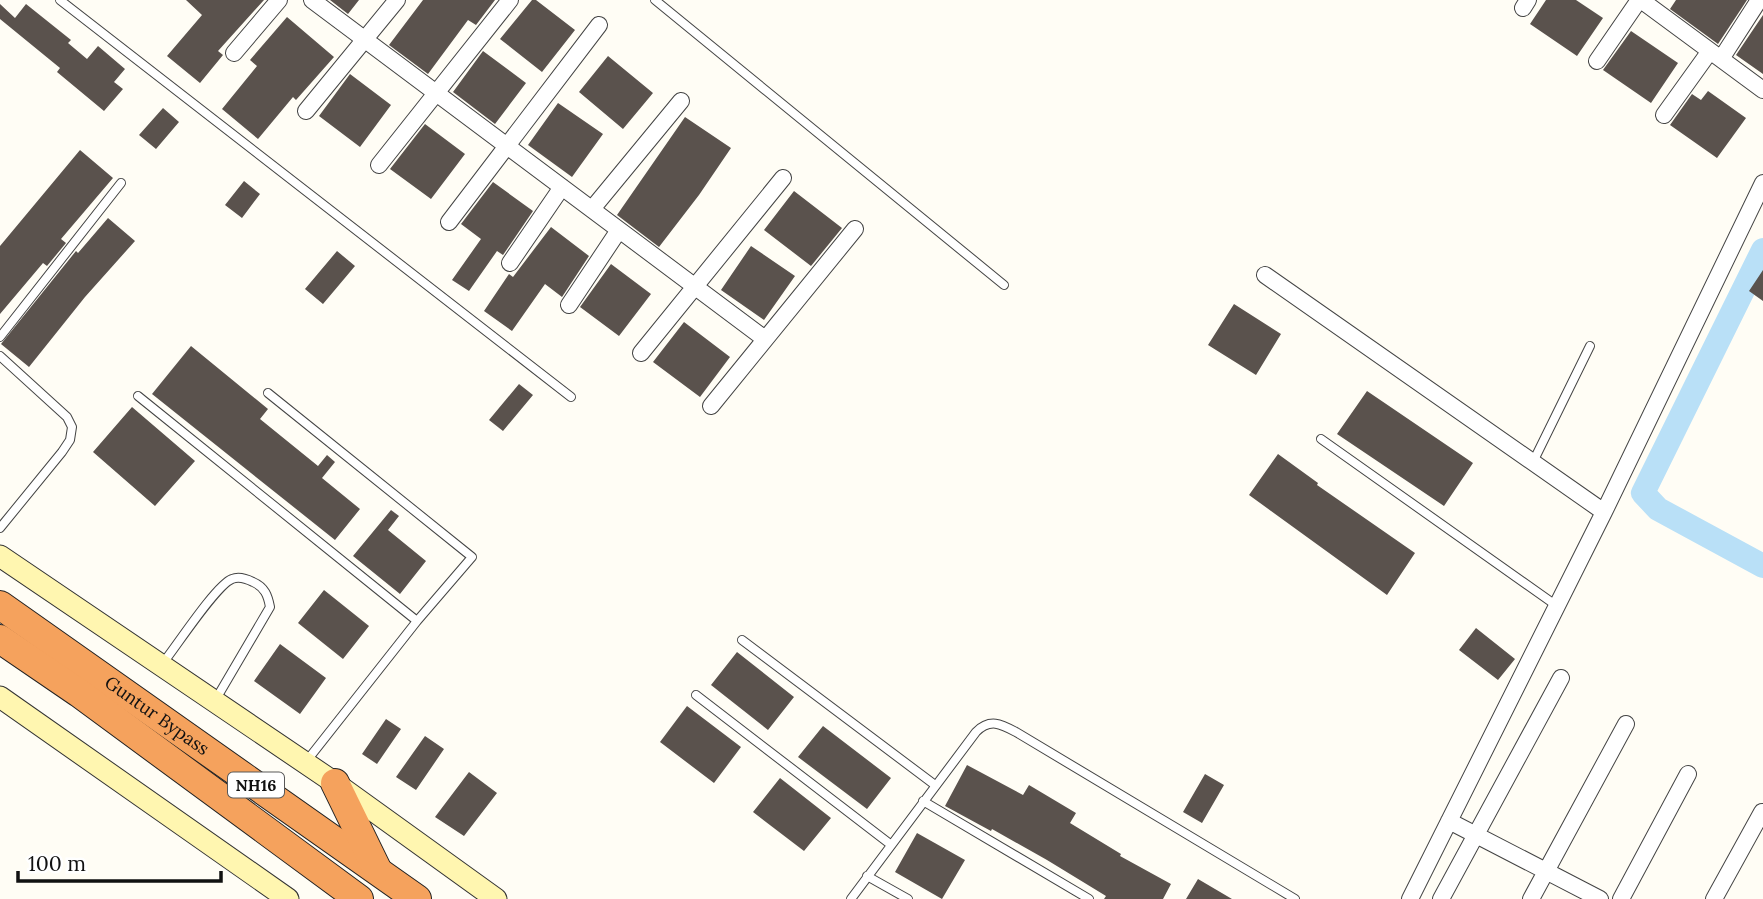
<svg xmlns="http://www.w3.org/2000/svg" width="1763" height="899" font-family="Lora,serif">
  <style>
    .lines { fill: none; stroke-linecap: round; stroke-linejoin: round }
    .river { stroke: #b9e0f7; stroke-width: 24 }
    .building { fill: #5a524d }
    .lane-casing { stroke: #444; stroke-width: 10 }
    .street-casing { stroke: #444; stroke-width: 18 }
    .secondary-casing { stroke: #333; stroke-width: 23 }
    .highway-casing { stroke: #222; stroke-width: 30 }
    .lane { stroke: #fff; stroke-width: 8 }
    .street { stroke: #fff; stroke-width: 16 }
    .secondary { stroke: #fff6b0; stroke-width: 21 }
    .highway { stroke: #f5a25d; stroke-width: 28 }
    .labels { text-anchor: middle; stroke-width: 7; stroke-linejoin: round; paint-order: stroke }
    .shield { fill: #fff; stroke: #585858; stroke-width: 2 }
    .shield-label { font-size: 16px; font-weight: bold; fill: #111 }
    .street-label { font-size: 18px; fill: #111; stroke: #fff }
  </style>
  <rect width="100%" height="100%" fill="#fffdf5"/>
  <g class="lines">
    <path class="river" d="M1763,250l-120,243 15,16 105,57"/>
  </g>
  <path class="building" d="M186,0h78l-46,51 5,4 -23,28 -33,-27 35,-41z
    M330,0h29l-11,14z
    M423,0h72l-19,25 -8,-5 -40,54 -39,-29z
    M532,0h4l39,30 -33,42 -42,-33z
    M1546,0h30l27,18 -26,38 -47,-32z
    M1676,0h71l-29,44 -48,-35z
    M0,4l15,14 11,-14 45,36 -3,3 19,16 11,-13 27,23 -11,13 9,7 -19,22 -47,-39 3,-4 -60,-49z
    M1763,15v59l-27,-19z
    M287,17l47,40 -38,43 -3,-3 -35,42 -36,-30 35,-43 -7,-6z
    M1631,31l47,32 -27,40 -48,-33z
    M483,51l43,32 -31,41 -42,-32z
    M608,56l45,37 -30,36 -44,-37z
    M350,74l41,31 -31,42 -41,-31z
    M1708,91l38,27 -29,40 -47,-33 22,-31 9,6z
    M558,103l45,31 -31,43 -44,-32z
    M163,108l16,14 -23,27 -17,-14z
    M685,117l46,31 -32,47 -40,52 -42,-32z
    M425,124l40,30 -34,45 -41,-30z
    M80,150l33,28 -52,61 5,4 -19,23 -4,-3 -43,51v-68z
    M244,181l16,13 -18,24 -17,-13z
    M493,182l40,29 -30,44 -6,-4 -28,40 -17,-11 29,-41 -20,-15z
    M794,191l48,37 -31,38 -47,-36z
    M108,218l27,23 -50,56 -56,70 -28,-23 75,-93 2,2z
    M551,227l38,29 -27,41 -17,-13 -33,47 -28,-20 25,-37 4,3z
    M751,246l44,30 -31,44 -43,-30z
    M337,251l18,15 -32,38 -18,-15z
    M611,264l40,30 -32,42 -39,-29z
    M1763,270v31l-14,-10z
    M1234,304l47,30 -25,41 -48,-30z
    M684,322l46,35 -30,40 -47,-35z
    M191,346l77,63 -8,10 58,47 9,-11 8,7 -13,16 38,31 -25,31 -183,-146z
    M519,384l14,11 -30,36 -14,-11z
    M1367,391l106,72 -29,43 -107,-72z
    M132,407l63,54 -40,45 -62,-54z
    M1278,454l40,29 -1,2 98,68 -28,42 -138,-100z
    M391,510l8,6 -11,14 38,31 -26,33 -47,-38z
    M324,590l45,36 -26,33 -45,-36z
    M1476,628l39,31 -17,21 -39,-30z
    M280,644l46,34 -26,36 -46,-33z
    M737,652l57,45 -26,33 -57,-45z
    M687,706l54,41 -27,36 -54,-41z
    M386,719l15,10 -24,35 -15,-10z
    M823,726l68,52 -24,31 -69,-52z
    M425,736l19,13 -28,41 -20,-13z
    M967,765l56,30 6,-10 47,28 -6,10 51,31 -1,2 51,28 -8,15h-59l2,-3 -59,-36 -55,-31 -1,2 -46,-25z
    M469,772l28,21 -33,43 -29,-19z
    M1205,774l19,11 -22,38 -19,-11z
    M780,778l51,40 -27,33 -51,-39z
    M917,833l48,27 -23,39 -47,-27z
    M1198,879l34,20h-46z"/>
  <g class="lines">
    <g class="lane-casing">
      <path id="lane" d="M60,0l511,397
        M655,0l349,285
        M0,337l121,-154
        M0,356l67,61 5,10 -2,13 -8,12 -62,76
        M268,393l204,164 -55,64 -112,142
        M138,396l279,225
        M1321,439l236,167
        M1533,462l57,-116
        M742,640l193,145
        M163,663c13,-16 53,-78 69,-84 7,-3 15,0 21,3 12,5 15,14 17,25l-54,92
        M696,695l194,149
        M923,801l166,98
        M867,876l41,23
        M851,899l125,-167c14,-14 25,-8 40,0l279,167"/>
    </g>
    <g class="street-casing">
      <path id="street" d="M312,0l453,339
        M1641,0l122,90
        M1523,8l5,-8
        M234,53l45,-53
        M1721,59l38,-59
        M1597,61l42,-61
        M306,111l91,-111
        M1664,115l46,-64
        M379,165l131,-165
        M592,209l89,-108
        M449,222l150,-197
        M510,263l52,-76
        M1265,275l339,237
        M569,305l50,-75
        M641,353l142,-175
        M711,406l144,-177
        M1449,821l151,78
        M1410,899l194,-387 159,-329
        M1441,899l120,-221
        M1531,899l95,-175
        M1621,899l67,-125
        M1714,899l48,-87"/>
    </g>
    <g class="secondary-casing">
      <path id="secondary" d="M0,556l335,227 161,116
        M0,697l288,202"/>
    </g>
    <g class="highway-casing">
      <g id="highway">
        <path id="s1" d="M0,605l417,294"/>
        <path d="M0,639l79,54 280,206"/>
        <path d="M335,783l42,86"/>
      </g>
    </g>
    <use href="#lane" class="lane"/>
    <use href="#street" class="street"/>
    <use href="#secondary" class="secondary"/>
    <use href="#highway" class="highway"/>
  </g>
  <g class="labels">
    <rect class="shield" x="228" y="772.5" width="56" height="25" rx="5"/>
    <g class="shield-label">
      <text x="256" y="791">NH16</text>
    </g>
    <g class="street-label">
      <text dy="6" stroke="none"><textPath href="#s1" startOffset="192">Guntur Bypass</textPath></text>
    </g>
  </g>
  <path d="M18 871v10h203v-10" fill="none" stroke="#111111" stroke-width="3.5"/>
  <text x="28" y="871" font-size="21" fill="#111111" stroke="#ffffff" stroke-width="5" paint-order="stroke">100 m</text>
</svg>
